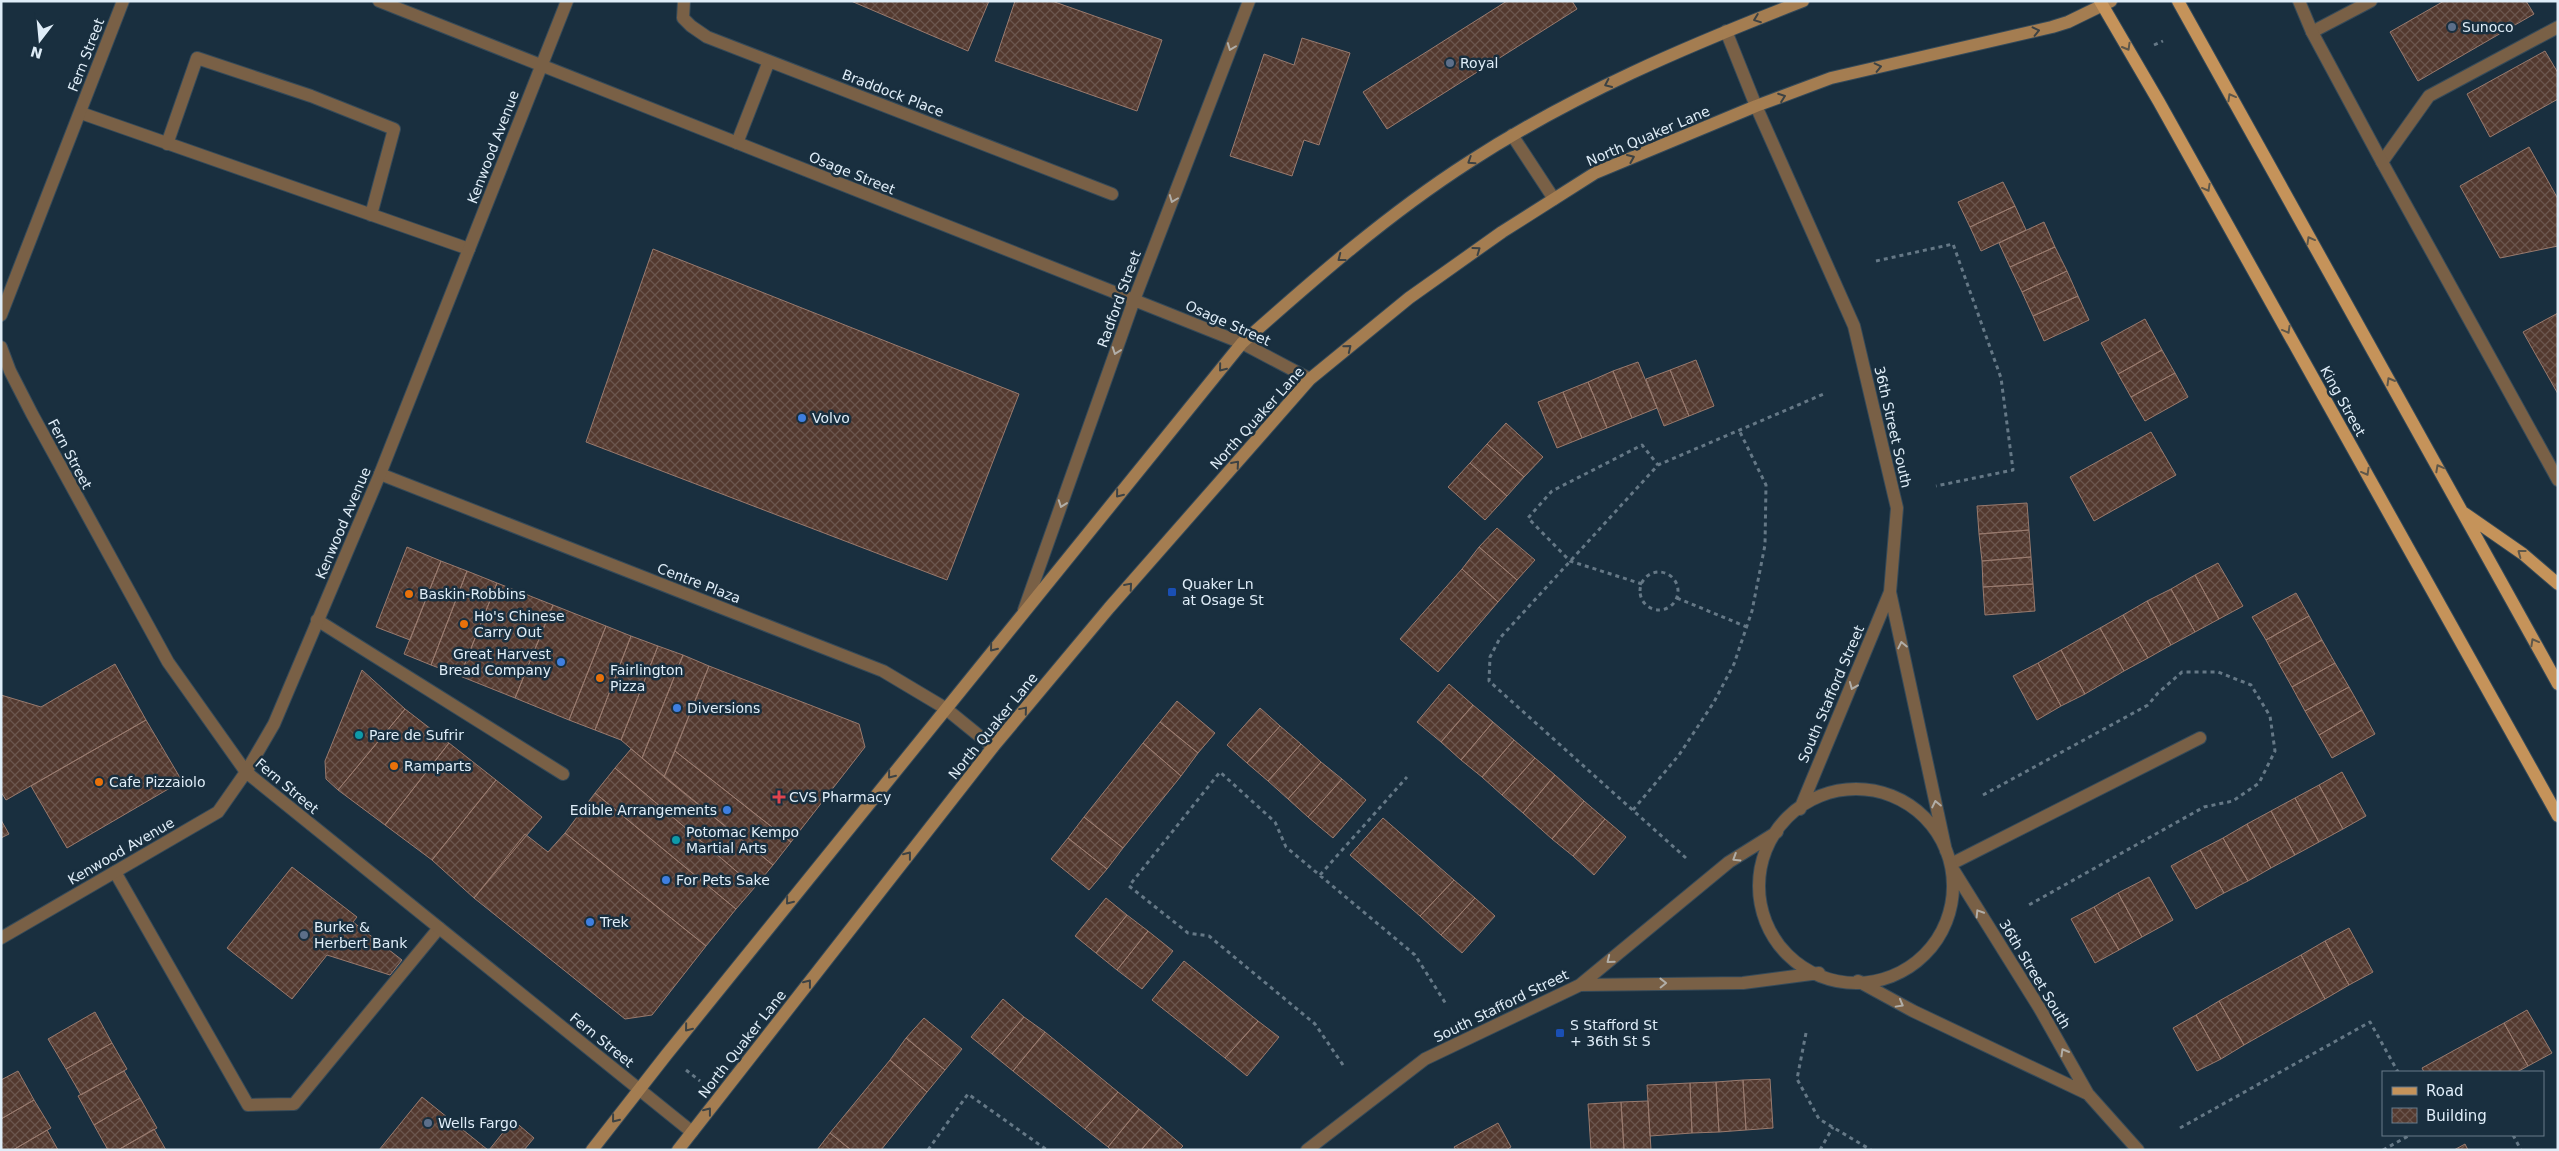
<svg xmlns="http://www.w3.org/2000/svg" width="2559" height="1151" font-family="'DejaVu Sans',sans-serif">
  <style>
    .building { fill: url(#building-cross-hatch); stroke: #987a6e }
    .lines { fill: none; stroke-linecap: round; stroke-linejoin: round }
    .service-casing { stroke: #354a59; stroke-width: 14 }
    .minor-casing { stroke: #354a59; stroke-width: 14 }
    .secondary-casing { stroke: #354a59; stroke-width: 14 }
    .primary-casing { stroke: #354a59; stroke-width: 14 }
    .path { stroke: #657886; stroke-width: 3; stroke-dasharray: 4 4; stroke-linecap: butt }
    .service { stroke: #796046; stroke-width: 12 }
    .minor { stroke: #796046; stroke-width: 12 }
    .secondary { stroke: #a47d51; stroke-width: 12 }
    .primary { stroke: #c5935a; stroke-width: 12 }
    .oneway { stroke: #3c4244 }
    .oneway2 { stroke: #b1aea8 }
    .oneway3 { stroke: #5e574a }
    .service-dot { fill: #5c6f8a; stroke: #192f3f; stroke-width: 2 }
    .shop-dot { fill: #3f7fe0; stroke: #192f3f; stroke-width: 2 }
    .transit-dot { fill: #1a4fb4; stroke: #192f3f; stroke-width: 2 }
    .food-dot { fill: #e8710a; stroke: #192f3f; stroke-width: 2 }
    .culture-dot { fill: #0f9aa8; stroke: #192f3f; stroke-width: 2 }
    .health-dot { fill: #e0444e; stroke: #192f3f; stroke-width: 2 }
    .labels { text-anchor: middle; stroke-width: 5; stroke-linejoin: round; paint-order: stroke }
    .poi-label { font-size: 14px; fill: #dfedf8; stroke: #192f3f; text-anchor: start }
    .street-label { font-size: 14px; fill: #dfedf8; stroke: #192f3f }
  </style>
  <defs>
    <pattern id="building-cross-hatch" width="8" height="8" patternUnits="userSpaceOnUse" patternTransform="scale(1.25)"><rect width="8" height="8" fill="#53392f"/><path d="M0 0l8 8M0 8l8-8" fill="none" stroke="#6b564e"/></pattern>
  </defs>
  <rect width="100%" height="100%" fill="#192f3f"/>
  <path class="building" d="M851,1h138l-21,50z
    M1015,1h37l110,39 -25,71 -142,-50z
    M1507,1h65l5,8 -190,120 -24,-37z
    M2444,1h82l8,13 -116,67 -28,-49z
    M1302,38l48,15 -31,92 -15,-5 -12,36 -62,-20 34,-102 30,11z
    M2545,51l13,22v26l-68,38 -23,-43z
    M2529,147l29,52v47l-58,12 -40,-72z
    M2003,182l12,24 -45,21 -12,-25z
    M2015,206l11,24 -45,21 -11,-24z
    M2044,222l11,25 -45,20 -11,-24z
    M2055,247l12,24 -45,21 -12,-25z
    M653,249l366,145 -72,186 -361,-138z
    M2067,271l11,25 -45,20 -11,-24z
    M2078,296l11,24 -45,21 -11,-25z
    M2558,313v81l-35,-62z
    M2145,319l17,31 -44,24 -17,-31z
    M2162,350l13,23 -44,24 -13,-23z
    M1696,360l18,46 -25,10 -19,-46z
    M1638,362l19,46 -25,10 -19,-47z
    M1670,370l19,46 -25,10 -18,-47z
    M1613,371l19,47 -25,10 -19,-46z
    M2175,373l13,24 -43,24 -14,-24z
    M1588,382l19,46 -25,10 -19,-46z
    M1563,392l19,46 -25,10 -19,-46z
    M1506,423l37,34 -19,20 -37,-33z
    M2151,432l25,43 -82,46 -24,-44z
    M1487,444l37,33 -17,19 -37,-33z
    M1470,463l37,33 -22,24 -37,-33z
    M2027,503l2,27 -50,4 -2,-28z
    M1497,528l38,32 -18,20 -38,-33z
    M2029,530l2,27 -49,4 -3,-27z
    M407,547l34,14 -31,79 -34,-13z
    M1479,547l38,33 -19,22 -36,-33z
    M2031,557l2,27 -50,3 -1,-26z
    M441,561l26,10 -36,94 -27,-11z
    M2218,563l25,43 -24,13 -24,-44z
    M1462,569l36,33 -60,70 -38,-33z
    M467,571l30,12 -37,93 -29,-11z
    M2195,575l24,44 -24,13 -24,-43z
    M497,583l56,22 -38,93 -55,-22z
    M2033,584l2,27 -50,4 -2,-28z
    M2171,589l24,43 -24,13 -24,-44z
    M2296,593l13,23 -43,24 -14,-23z
    M2147,601l24,44 -23,13 -25,-43z
    M553,605l53,21 -37,94 -54,-22z
    M2123,615l25,43 -24,13 -24,-43z
    M2309,616l13,24 -43,24 -13,-24z
    M606,626l25,10 -36,94 -26,-10z
    M2100,628l24,43 -39,23 -24,-44z
    M631,636l27,10 -37,94 -26,-10z
    M2322,640l13,23 -43,24 -13,-23z
    M658,646l25,9 -41,103 -21,-18z
    M2061,650l24,44 -24,12 -23,-43z
    M683,655l26,11 -45,111 -22,-19z
    M2038,663l23,43 -24,14 -24,-44z
    M2335,663l14,24 -44,24 -13,-24z
    M115,664l31,56 -140,80 -5,-8v-97l40,12z
    M709,666l150,58 6,23 -74,95 -116,-91z
    M362,670l43,39 -67,81 -12,-11 -1,-18z
    M1449,684l24,21 -32,37 -24,-20z
    M2349,687l13,23 -43,25 -14,-24z
    M1177,701l38,32 -17,20 -38,-31z
    M1473,705l20,17 -32,38 -20,-18z
    M1260,708l20,18 -33,37 -20,-18z
    M405,709l44,34 -64,82 -47,-35z
    M2362,710l13,24 -43,24 -13,-23z
    M146,720l36,61 -115,67 -36,-62z
    M1160,722l38,31 -17,23 -38,-33z
    M1493,722l21,18 -32,37 -21,-17z
    M1280,726l21,18 -33,37 -21,-18z
    M1514,740l21,18 -33,37 -20,-18z
    M449,743l47,37 -64,80 -47,-35z
    M1143,743l38,33 -58,72 -39,-31z
    M1301,744l20,18 -33,37 -20,-18z
    M631,749l142,116 -18,22 -140,-119z
    M675,751l116,91 -18,23 -109,-88z
    M1535,758l20,17 -32,38 -21,-18z
    M1321,762l21,17 -34,38 -20,-18z
    M615,768l140,119 -19,22 -141,-116z
    M2342,772l24,44 -23,13 -24,-44z
    M1555,775l29,26 -32,38 -29,-26z
    M1342,779l24,21 -33,38 -25,-21z
    M496,780l46,37 -68,81 -42,-38z
    M2319,785l24,44 -24,13 -24,-44z
    M595,793l141,116 -30,37 -141,-113z
    M2295,798l24,44 -24,13 -24,-44z
    M1584,801l21,18 -32,37 -21,-17z
    M2271,811l24,44 -24,13 -24,-44z
    M1084,817l39,31 -16,21 -39,-31z
    M1383,818l71,62 -34,36 -70,-61z
    M1605,819l21,18 -32,38 -21,-19z
    M1,820l8,14 -8,4z
    M2247,824l24,44 -23,13 -25,-43z
    M565,833l141,113 -54,69 -27,4 -151,-121 51,-64 23,18z
    M1068,838l39,31 -18,21 -38,-31z
    M2223,838l25,43 -24,12 -24,-43z
    M2200,850l24,43 -28,16 -25,-43z
    M292,867l65,50 -4,5 49,38 -12,15 -63,-20 -35,44 -65,-51z
    M2149,877l24,43 -31,17 -24,-44z
    M1454,880l21,18 -34,37 -21,-19z
    M2118,893l24,44 -23,13 -25,-43z
    M1106,898l21,17 -31,38 -21,-17z
    M1475,898l20,18 -33,37 -21,-18z
    M2094,907l25,43 -24,13 -24,-44z
    M1127,915l21,16 -31,39 -21,-17z
    M2349,928l24,44 -24,13 -24,-44z
    M1148,931l25,20 -31,38 -25,-19z
    M2325,941l24,44 -24,14 -24,-44z
    M2301,955l24,44 -81,46 -25,-44z
    M1184,961l74,60 -33,37 -73,-58z
    M1003,999l21,18 -32,37 -21,-17z
    M2219,1001l25,44 -23,14 -25,-44z
    M2527,1010l25,43 -24,13 -24,-43z
    M95,1012l17,31 -46,26 -18,-30z
    M2196,1015l25,44 -24,12 -24,-43z
    M1024,1017l21,15 -32,39 -21,-17z
    M924,1018l38,31 -17,21 -39,-32z
    M1258,1021l21,16 -32,39 -22,-18z
    M2504,1023l24,43 -11,6h-93l-2,-4z
    M1045,1032l73,60 -33,37 -72,-58z
    M906,1038l39,32 -18,22 -37,-32z
    M112,1043l15,26 -46,26 -15,-26z
    M890,1060l37,32 -46,58h-30l-21,-17z
    M18,1071l16,29 -33,19v-39z
    M124,1071l16,27 -46,27 -16,-29z
    M1770,1079l3,49 -27,2 -3,-50z
    M1743,1080l3,50 -27,2 -3,-50z
    M1716,1082l3,50 -27,1 -2,-50z
    M1690,1083l2,50 -42,3 -3,-51z
    M1118,1092l21,17 -31,38 -23,-18z
    M422,1097l66,53h-109z
    M140,1098l17,30 -39,22h-10l-14,-25z
    M34,1100l17,28 -38,22h-12v-31z
    M1648,1101l3,49h-27l-3,-48z
    M1621,1102l3,48h-33l-3,-46z
    M1139,1109l22,18 -20,23h-30l-3,-3z
    M513,1120l21,18 -10,12h-35z
    M1498,1123l13,24 -5,3h-50l-2,-3z
    M1161,1127l22,19 -4,4h-38z
    M154,1129l12,21h-48z
    M47,1130l11,20h-45z
    M830,1133l21,17h-34z
    M2465,1144l3,6h-14z"/>
  <g class="lines">
    <g class="service-casing">
      <path id="service" d="M684,1l-1,17 8,8 16,11 405,157
        M2312,32l59,-31
        M81,113l388,136
        M1512,135l42,64
        M737,143l32,-82
        M167,144l30,-86 114,38 83,33 -23,86
        M2382,162l47,-66 129,-69
        M380,474l503,197 62,37 48,39
        M317,620l246,154
        M1953,863l247,-125
        M115,872l133,233 46,-1 145,-176"/>
    </g>
    <g class="minor-casing">
      <path id="minor" d="M379,1l755,299 108,43 68,36
        M2299,1l13,31 70,130 176,318
        M1726,31l30,75 98,220 43,182 -7,84 56,259
        M1,315l122,-314
        M1,347l9,24 22,43 136,248 78,110 446,360
        M1024,610l110,-310 115,-299
        M1759 886a97 97 0 1 1 194 0a97 97 0 1 1-194 0Z
        M1800,809l90,-217
        M1954,871l86,138 48,85 50,56
        M1,938l217,-126 28,-40 28,-48 106,-250 187,-473
        M1858,981l55,30 175,83
        M1580,985l163,-2 76,-10
        M1307,1150l118,-91 155,-74 149,-123 48,-30"/>
    </g>
    <g class="secondary-casing">
      <path id="secondary" d="M592,1150l75,-96 575,-711c72,-64 146,-129 227,-181 105,-68 218,-116 334,-161
        M678,1150l315,-403 116,-139 201,-229 99,-81 93,-66 93,-59 161,-67 75,-28 221,-51 16,-5 43,-21"/>
    </g>
    <g class="primary-casing">
      <path id="primary" d="M2100,1l59,101 399,714
        M2178,1l380,683
        M2464,513l59,41 35,30"/>
    </g>
    <path class="path" d="M2154,45l9,-4
      M1876,261l77,-17 48,134 12,92 -77,16
      M1640 591a19 19 0 1 1 38 0a19 19 0 1 1-38 0Z
      M1642,584l-72,-23 -42,-43 24,-27 90,-46 16,20
      M1677,598l70,29
      M1983,795l165,-90 10,-12 24,-21h36l33,13 19,31 5,35 -16,32 -26,18 -29,6 -177,99
      M1633,810l46,-55 35,-53 20,-38 18,-53 13,-66 1,-60 -27,-55
      M1686,858l-197,-177 1,-24 10,-19 158,-173 168,-72
      M1320,875l87,-98
      M1806,1033l-9,46 22,40 52,31
      M1343,1065l-28,-41 -106,-88 -21,-3 -59,-47 91,-114 55,50 11,25 129,108 31,49
      M686,1070l14,11
      M2180,1128l190,-106 28,50
      M2513,1135l8,15
      M928,1150l40,-56 79,56
      M1820,1150l13,-23
      M2383,1150l27,-15"/>
    <use href="#service" class="service"/>
    <use href="#minor" class="minor"/>
    <use href="#secondary" class="secondary"/>
    <use href="#primary" class="primary"/>
  </g>
  <defs><path id="oneway-chevron" d="M-2-3.5L2.5 0L-2 3.5" fill="none" stroke-width="1.6" stroke-linecap="round" stroke-linejoin="round" transform="scale(1.25)"/></defs>
  <g class="oneway">
    <use href="#oneway-chevron" transform="translate(1757 19) rotate(159)"/>
    <use href="#oneway-chevron" transform="translate(2036 31) rotate(-13)"/>
    <use href="#oneway-chevron" transform="translate(1878 67) rotate(-13)"/>
    <use href="#oneway-chevron" transform="translate(1608 84) rotate(155)"/>
    <use href="#oneway-chevron" transform="translate(1782 97) rotate(-20)"/>
    <use href="#oneway-chevron" transform="translate(1631 158) rotate(-23)"/>
    <use href="#oneway-chevron" transform="translate(1471 161) rotate(147)"/>
    <use href="#oneway-chevron" transform="translate(1477 250) rotate(-36)"/>
    <use href="#oneway-chevron" transform="translate(1341 258) rotate(142)"/>
    <use href="#oneway-chevron" transform="translate(1348 348) rotate(-39)"/>
    <use href="#oneway-chevron" transform="translate(1222 368) rotate(129)"/>
    <use href="#oneway-chevron" transform="translate(1236 464) rotate(-49)"/>
    <use href="#oneway-chevron" transform="translate(1119 494) rotate(129)"/>
    <use href="#oneway-chevron" transform="translate(1129 586) rotate(-49)"/>
    <use href="#oneway-chevron" transform="translate(993 648) rotate(129)"/>
    <use href="#oneway-chevron" transform="translate(1024 710) rotate(-50)"/>
    <use href="#oneway-chevron" transform="translate(891 775) rotate(129)"/>
    <use href="#oneway-chevron" transform="translate(908 855) rotate(-52)"/>
    <use href="#oneway-chevron" transform="translate(789 901) rotate(129)"/>
    <use href="#oneway-chevron" transform="translate(808 983) rotate(-52)"/>
    <use href="#oneway-chevron" transform="translate(688 1028) rotate(129)"/>
    <use href="#oneway-chevron" transform="translate(708 1111) rotate(-52)"/>
    <use href="#oneway-chevron" transform="translate(615 1119) rotate(128)"/>
  </g>
  <g class="oneway2">
    <use href="#oneway-chevron" transform="translate(1231 47) rotate(111)"/>
    <use href="#oneway-chevron" transform="translate(1173 199) rotate(111)"/>
    <use href="#oneway-chevron" transform="translate(1116 351) rotate(110)"/>
    <use href="#oneway-chevron" transform="translate(1062 504) rotate(110)"/>
    <use href="#oneway-chevron" transform="translate(1902 645) rotate(-102)"/>
    <use href="#oneway-chevron" transform="translate(1853 686) rotate(112)"/>
    <use href="#oneway-chevron" transform="translate(1936 804) rotate(-102)"/>
    <use href="#oneway-chevron" transform="translate(1736 858) rotate(148)"/>
    <use href="#oneway-chevron" transform="translate(1979 913) rotate(-122)"/>
    <use href="#oneway-chevron" transform="translate(1610 960) rotate(141)"/>
    <use href="#oneway-chevron" transform="translate(1663 983) rotate(-1)"/>
    <use href="#oneway-chevron" transform="translate(1900 1004) rotate(29)"/>
    <use href="#oneway-chevron" transform="translate(2064 1052) rotate(-120)"/>
  </g>
  <g class="oneway3">
    <use href="#oneway-chevron" transform="translate(2127 47) rotate(60)"/>
    <use href="#oneway-chevron" transform="translate(2231 97) rotate(-119)"/>
    <use href="#oneway-chevron" transform="translate(2207 188) rotate(61)"/>
    <use href="#oneway-chevron" transform="translate(2310 240) rotate(-119)"/>
    <use href="#oneway-chevron" transform="translate(2287 330) rotate(61)"/>
    <use href="#oneway-chevron" transform="translate(2390 381) rotate(-120)"/>
    <use href="#oneway-chevron" transform="translate(2439 468) rotate(-118)"/>
    <use href="#oneway-chevron" transform="translate(2366 472) rotate(61)"/>
    <use href="#oneway-chevron" transform="translate(2521 553) rotate(-143)"/>
    <use href="#oneway-chevron" transform="translate(2534 642) rotate(-119)"/>
  </g>
  <g class="service-dot">
    <circle cx="2452" cy="27" r="5"/>
    <circle cx="1450" cy="63" r="5"/>
    <circle cx="304" cy="935" r="5"/>
    <circle cx="428" cy="1123" r="5"/>
  </g>
  <g class="shop-dot">
    <circle cx="802" cy="418" r="5"/>
    <circle cx="561" cy="662" r="5"/>
    <circle cx="677" cy="708" r="5"/>
    <circle cx="727" cy="810" r="5"/>
    <circle cx="666" cy="880" r="5"/>
    <circle cx="590" cy="922" r="5"/>
  </g>
  <g class="transit-dot">
    <rect x="1167" y="587" width="10" height="10" rx="2.5"/>
    <rect x="1555" y="1028" width="10" height="10" rx="2.5"/>
  </g>
  <g class="food-dot">
    <circle cx="409" cy="594" r="5"/>
    <circle cx="464" cy="624" r="5"/>
    <circle cx="600" cy="678" r="5"/>
    <circle cx="394" cy="766" r="5"/>
    <circle cx="99" cy="782" r="5"/>
  </g>
  <g class="culture-dot">
    <circle cx="359" cy="735" r="5"/>
    <circle cx="676" cy="840" r="5"/>
  </g>
  <path class="health-dot" d="M776.5 789.5h5v5h5v5h-5v5h-5v-5h-5v-5h5z"/>
  <g class="labels">
    <g class="poi-label">
      <text x="2462" y="32">Sunoco</text>
      <text x="1460" y="68">Royal</text>
      <text x="812" y="423">Volvo</text>
      <text x="1182" y="589">Quaker Ln<tspan x="1182" dy="16">at Osage St</tspan></text>
      <text x="419" y="599">Baskin-Robbins</text>
      <text x="474" y="621">Ho's Chinese<tspan x="474" dy="16">Carry Out</tspan></text>
      <text x="551" y="659" text-anchor="end">Great Harvest<tspan x="551" dy="16">Bread Company</tspan></text>
      <text x="610" y="675">Fairlington<tspan x="610" dy="16">Pizza</tspan></text>
      <text x="687" y="713">Diversions</text>
      <text x="369" y="740">Pare de Sufrir</text>
      <text x="404" y="771">Ramparts</text>
      <text x="109" y="787">Cafe Pizzaiolo</text>
      <text x="789" y="802">CVS Pharmacy</text>
      <text x="717" y="815" text-anchor="end">Edible Arrangements</text>
      <text x="686" y="837">Potomac Kempo<tspan x="686" dy="16">Martial Arts</tspan></text>
      <text x="676" y="885">For Pets Sake</text>
      <text x="600" y="927">Trek</text>
      <text x="314" y="932">Burke &amp;<tspan x="314" dy="16">Herbert Bank</tspan></text>
      <text x="1570" y="1030">S Stafford St<tspan x="1570" dy="16">+ 36th St S</tspan></text>
      <text x="438" y="1128">Wells Fargo</text>
    </g>
    <g class="street-label">
      <text transform="translate(86 55) rotate(-69)" y="5">Fern Street</text>
      <text transform="translate(893 93) rotate(21)" y="5">Braddock Place</text>
      <text transform="translate(1648 136) rotate(-23)" y="5">North Quaker Lane</text>
      <text transform="translate(493 147) rotate(-69)" y="5">Kenwood Avenue</text>
      <text transform="translate(852 173) rotate(22)" y="5">Osage Street</text>
      <text transform="translate(1119 299) rotate(-70)" y="5">Radford Street</text>
      <text transform="translate(1228 323) rotate(24)" y="5">Osage Street</text>
      <text transform="translate(2343 401) rotate(61)" y="5">King Street</text>
      <text transform="translate(1257 418) rotate(-48)" y="5">North Quaker Lane</text>
      <text transform="translate(1893 427) rotate(77)" y="5">36th Street South</text>
      <text transform="translate(70 454) rotate(62)" y="5">Fern Street</text>
      <text transform="translate(343 523) rotate(-67)" y="5">Kenwood Avenue</text>
      <text transform="translate(699 583) rotate(21)" y="5">Centre Plaza</text>
      <text transform="translate(1831 694) rotate(-67)" y="5">South Stafford Street</text>
      <text transform="translate(993 726) rotate(-51)" y="5">North Quaker Lane</text>
      <text transform="translate(287 786) rotate(40)" y="5">Fern Street</text>
      <text transform="translate(121 851) rotate(-30)" y="5">Kenwood Avenue</text>
      <text transform="translate(2035 974) rotate(59)" y="5">36th Street South</text>
      <text transform="translate(1501 1006) rotate(-26)" y="5">South Stafford Street</text>
      <text transform="translate(602 1040) rotate(39)" y="5">Fern Street</text>
      <text transform="translate(742 1044) rotate(-52)" y="5">North Quaker Lane</text>
    </g>
  </g>
  <rect width="2559" height="1151" fill="none" stroke="#dfedf8" stroke-width="5"/>
  <rect x="2382" y="1071" width="162" height="65" fill="#192f3f" stroke="#687b89"/>
  <rect x="2392" y="1087" width="25" height="8" fill="#c5935a" stroke="#687b89"/>
  <text x="2426" y="1096" font-size="15" fill="#dfedf8">Road</text>
  <rect x="2392" y="1108" width="25" height="15" fill="url(#building-cross-hatch)" stroke="#687b89"/>
  <text x="2426" y="1121" font-size="15" fill="#dfedf8">Building</text>
  <g transform="translate(40 40) rotate(196)" stroke="#192f3f" stroke-width="4" paint-order="stroke">
  <path d="M0-4L9 19L0 12L-9 19Z" fill="#dfedf8"/>
  <text y="-8" font-size="14" font-weight="bold" text-anchor="middle" fill="#dfedf8">N</text>
  </g>
</svg>
